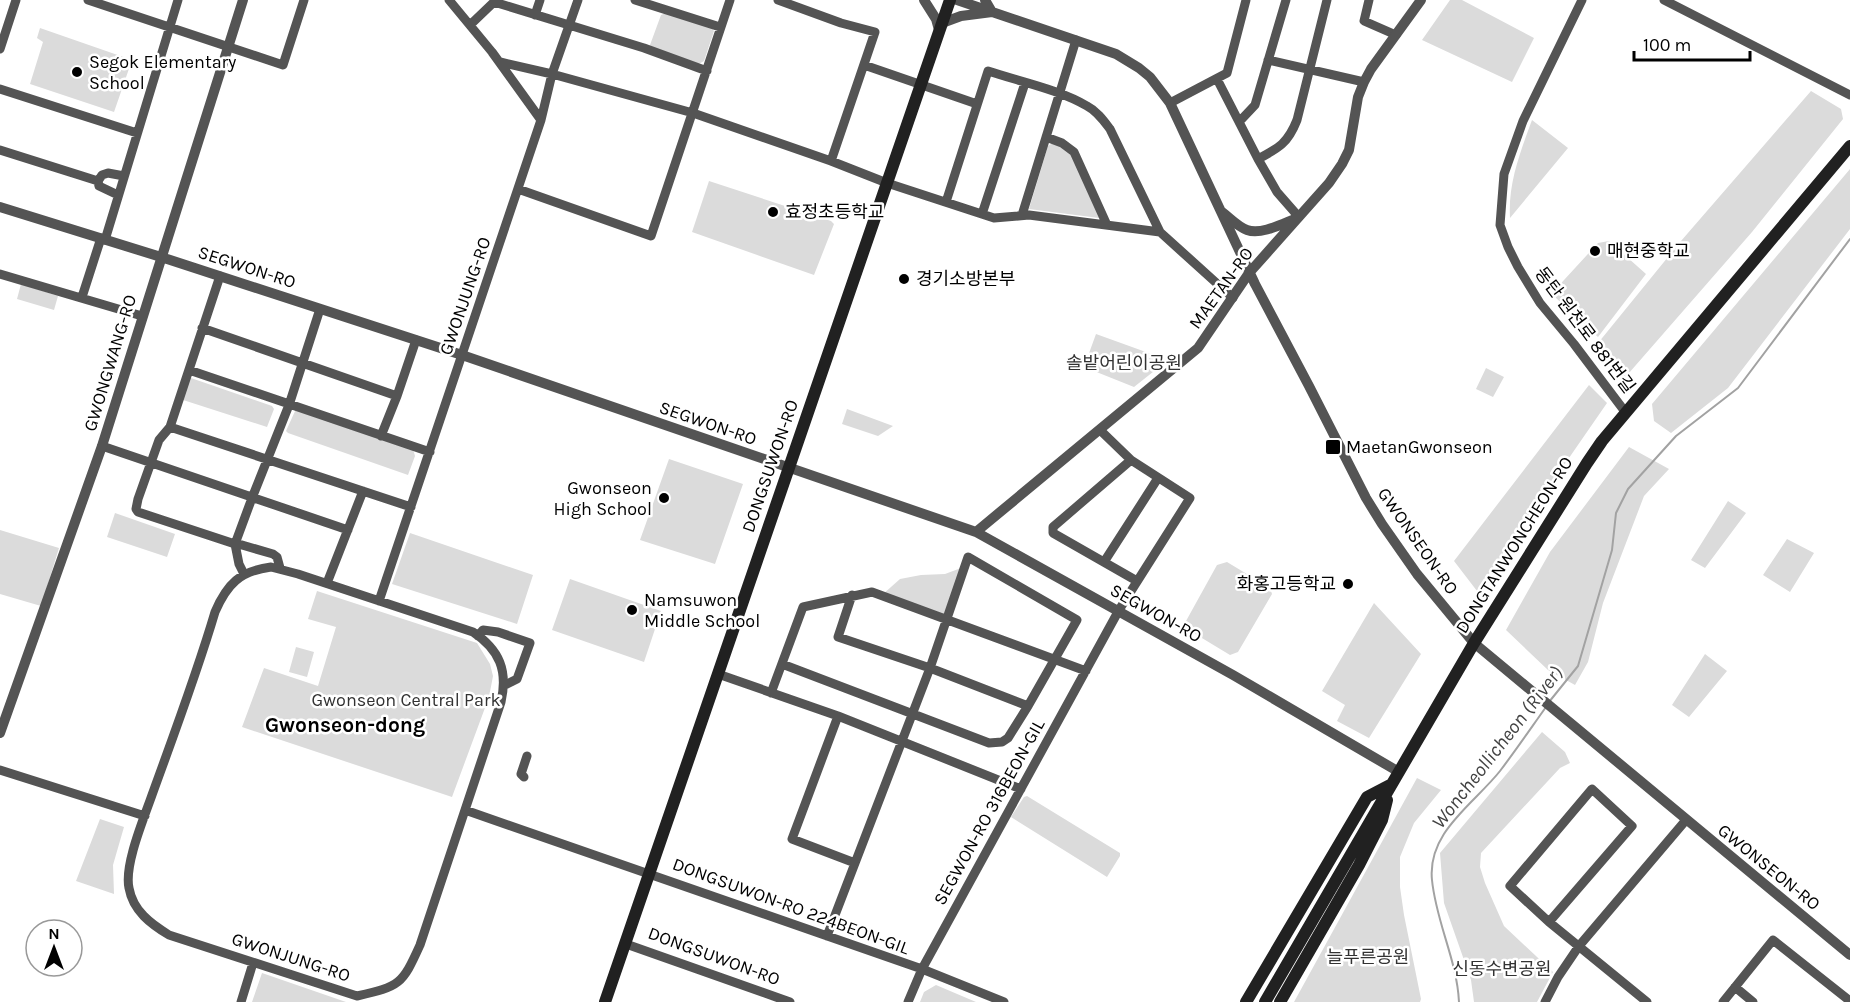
<svg xmlns="http://www.w3.org/2000/svg" width="1850" height="1002" font-family="Karla,'Noto Sans KR',sans-serif">
  <style>
    .green { fill: #dbdbdb }
    .lines { fill: none; stroke-linecap: round; stroke-linejoin: round }
    .stream { stroke: #a2a2a2; stroke-width: 2 }
    .minor { stroke: #545454; stroke-width: 9 }
    .tertiary { stroke: #545454; stroke-width: 10 }
    .secondary { stroke: #212121; stroke-width: 12 }
    .poi-dot { fill: #000; stroke: #fff; stroke-width: 2 }
    .labels { text-anchor: middle; stroke-width: 5; stroke-linejoin: round; paint-order: stroke }
    .poi-label { font-size: 18px; fill: #000; stroke: #fff; text-anchor: start }
    .street-label { font-size: 18px; fill: #000; stroke: #fff }
    .park-label { font-size: 18px; fill: #323232; stroke: #fff }
    .water-label { font-size: 20px; font-style: italic; fill: #434343; stroke: #fff }
    .quarter-label { font-size: 21px; font-weight: bold; fill: #000; stroke: #fff }
  </style>
  <rect width="100%" height="100%" fill="#fff"/>
  <path class="green" d="M1450,0h12l72,38 -22,44 -90,-42z
    M666,13l45,14 3,4 -10,30 -7,4 -45,-16 -2,-4 11,-30z
    M40,28l92,32 -18,52 -84,-28 13,-42 -6,-4z
    M1811,91l30,18 2,10 -91,113 -130,149 -28,-33 87,-107z
    M1532,120l36,28 -58,70c-2,-35 10,-65 22,-98z
    M1054,142l16,10 29,61v5l-70,-9 19,-63z
    M1850,169v60l-122,159 -57,45 -17,-12 -2,-17z
    M709,181l122,40 3,3 -20,51 -122,-43z
    M1609,241l37,33 -48,63 -42,-39 -3,-6 45,-49z
    M21,284l37,12 -4,14 -37,-11z
    M1096,334l72,26 -34,27 -50,-20z
    M1486,368l18,9 -11,20 -17,-8z
    M188,377l84,29 2,3 -7,18 -87,-28z
    M1589,385l18,18 -130,188 -23,-30z
    M296,409l117,40 2,7 -7,19 -120,-42 -2,-2z
    M847,409l46,17 -15,10 -36,-12z
    M1629,447l40,22 -25,27 -41,107 -15,59 -13,23 -27,-15 -42,-40 44,-78z
    M669,459l74,25 -28,80 -75,-24z
    M1728,501l18,12 -41,55 -14,-8z
    M115,513l60,21 -8,23 -60,-20z
    M0,530l59,18 -18,58 -41,-12z
    M410,533l123,42 -16,49 -125,-40z
    M1787,539l27,14 -24,39 -27,-17z
    M1227,562l43,26 2,6 -34,58 -8,3 -43,-26 -1,-8 31,-56z
    M961,568l-17,50 -62,-23 18,-16 21,-4 24,-1z
    M570,579l91,32 -17,51 -92,-32z
    M317,591l160,52 13,21 3,12 -4,21 -37,100 -210,-70 22,-59 54,18 18,-59 -28,-8z
    M1374,603l47,51 -52,84 -32,-17 8,-16 -23,-14z
    M296,647l18,5 -7,25 -18,-5z
    M1705,654l22,17 -38,46 -17,-12z
    M1542,732l23,20 5,11 -10,5 -79,85 -1,14 5,16 19,43 49,46 -16,30h-63l-3,-22 -27,-77 -4,-50z
    M1417,778l24,12 -27,33 -14,34v30l4,28 17,84 -1,3h-126z
    M1027,796l93,57v3l-13,21 -96,-60 13,-20z
    M100,819l24,8 -11,38 1,29 -38,-13z
    M262,973l84,29h-94z
    M936,985l40,17h-56l4,-10z"/>
  <g class="lines">
    <path class="stream" d="M1549,702l29,-36 34,-116 4,-37 12,-24 48,-53 62,-48 112,-149
      M1459,1002c-2,-42 -23,-80 -27,-122 -5,-48 42,-76 68,-109 16,-21 31,-43 46,-64"/>
    <path class="minor" d="M88,0l195,65 21,-65
      M449,0l43,52 49,68
      M635,0l85,27
      M778,0l63,23 34,9 -44,129
      M1369,0l-5,21 32,14
      M1582,0l-59,121 -19,53 -4,51 8,22 10,20 22,36 34,41 52,69
      M1664,0l186,95
      M535,15l5,-15
      M470,25l24,-23 150,46 63,23
      M0,49l16,-49
      M1268,60l96,22
      M500,62l52,12 141,39 138,48 56,22 107,35 35,-3 131,17
      M864,65l113,39
      M1217,79l41,80 19,33 21,24
      M0,89l137,44
      M1170,103l57,-30 19,-73
      M1239,122l16,-17 31,-105
      M1046,137l16,6 12,9 33,73
      M0,150l98,31 1,5 19,9
      M1258,159c21,-11 30,-16 39,-39l30,-120
      M98,181l4,-6 6,-2 16,3
      M518,189l133,47 79,-236
      M946,202l42,-131c30,10 73,19 99,35 10,5 17,15 23,23l50,103 73,66
      M982,214l43,-131
      M1022,215l54,-175
      M105,240l73,-240
      M0,274l142,42
      M82,297l19,-59
      M202,328l195,68 -16,40
      M189,370l241,82
      M397,396l19,-56
      M170,427l50,-151
      M102,446l246,84
      M1131,460l-78,67v6l84,48
      M235,544l17,-46 37,-93 31,-96
      M235,544l4,20 5,10
      M1104,562l54,-84
      M271,567l27,7 175,58c27,18 35,39 28,70l-81,243c-18,40 -20,41 -63,51l-188,-61c-18,-11 -36,-24 -40,-47 -5,-23 15,-70 23,-93 22,-61 45,-122 63,-183 12,-28 25,-41 56,-45z
      M280,568l-3,-11 -4,-3 -31,-9 -7,-1 -97,-32 -2,-3 2,-10 21,-59 11,-13 241,80
      M327,583l36,-92
      M379,601l162,-481 11,-46 26,-74
      M478,636l5,-6 15,2 32,11 -13,36 -12,6
      M782,664l207,79 13,-1 6,-4 20,-32
      M718,674l120,42 183,73
      M771,693l32,-86 69,-15 214,79
      M838,716l-46,123 63,24
      M0,770l145,46
      M524,777l-3,-3 6,-18
      M465,810l457,159 82,33
      M1549,922l83,-96 -40,-37 -82,97 39,36 98,80
      M827,936l103,-268 38,-111 109,63 -49,86 -98,-38 -92,-31 14,-42
      M626,944l164,58
      M1735,987l18,15
      M241,1002l12,-39
      M908,1002l14,-33 197,-359 71,-112 -59,-38 -31,-30
      M1545,1002l13,-25 21,-31 107,-126
      M1723,1002l50,-62 77,61"/>
    <path class="tertiary" d="M924,0l12,19 3,11
      M957,0l159,54 23,14 11,9 20,26 85,181 54,102 57,112 16,26 35,50 57,69 376,312
      M942,23l19,-7 31,-4 -7,-12
      M0,207l161,50 301,98 514,177 257,143 166,97
      M1222,212c8,6 16,15 25,18 14,5 35,-6 48,-11
      M976,532l222,-184 51,-75 80,-90 13,-19 7,-14 9,-53 6,-15 7,-13 50,-69
      M0,733l102,-287 141,-446"/>
    <path class="secondary" d="M605,1002l345,-1002
      M1246,1002l121,-205 23,-12
      M1265,1002l209,-359 113,-180 15,-22 248,-295
      M1280,1002l79,-137 23,-45 5,-20"/>
  </g>
  <g class="poi-dot">
    <circle cx="77" cy="72" r="6"/>
    <circle cx="773" cy="212" r="6"/>
    <circle cx="1595" cy="251" r="6"/>
    <circle cx="904" cy="279" r="6"/>
    <rect x="1325" y="439" width="16" height="16" rx="3"/>
    <circle cx="664" cy="498" r="6"/>
    <circle cx="1348" cy="584" r="6"/>
    <circle cx="632" cy="610" r="6"/>
  </g>
  <g class="labels">
    <g class="poi-label">
      <text x="89" y="68">Segok Elementary<tspan x="89" dy="21">School</tspan></text>
      <text x="785" y="218">효정초등학교</text>
      <text x="1607" y="257">매현중학교</text>
      <text x="916" y="285">경기소방본부</text>
      <text x="1346" y="453">MaetanGwonseon</text>
      <text x="652" y="494" text-anchor="end">Gwonseon<tspan x="652" dy="21">High School</tspan></text>
      <text x="1336" y="590" text-anchor="end">화홍고등학교</text>
      <text x="644" y="606">Namsuwon<tspan x="644" dy="21">Middle School</tspan></text>
    </g>
    <g class="street-label">
      <text transform="translate(247 267) rotate(18)" y="6">SEGWON-RO</text>
      <text transform="translate(1221 288) rotate(-54)" y="6">MAETAN-RO</text>
      <text transform="translate(465 296) rotate(-71)" y="6">GWONJUNG-RO</text>
      <text transform="translate(1585 330) rotate(53)" y="6">동탄 원천로 881번길</text>
      <text transform="translate(110 363) rotate(-73)" y="6">GWONGWANG-RO</text>
      <text transform="translate(708 423) rotate(19)" y="6">SEGWON-RO</text>
      <text transform="translate(770 466) rotate(-71)" y="6">DONGSUWON-RO</text>
      <text transform="translate(1418 541) rotate(55)" y="6">GWONSEON-RO</text>
      <text transform="translate(1514 545) rotate(-58)" y="6">DONGTANWONCHEON-RO</text>
      <text transform="translate(1156 613) rotate(29)" y="6">SEGWON-RO</text>
      <text transform="translate(989 812) rotate(-61)" y="6">SEGWON-RO 316BEON-GIL</text>
      <text transform="translate(1769 867) rotate(39)" y="6">GWONSEON-RO</text>
      <text transform="translate(791 906) rotate(20)" y="6">DONGSUWON-RO 224BEON-GIL</text>
      <text transform="translate(714 956) rotate(20)" y="6">DONGSUWON-RO</text>
      <text transform="translate(291 957) rotate(18)" y="6">GWONJUNG-RO</text>
    </g>
    <g class="park-label">
      <text x="1124" y="369">솔밭어린이공원</text>
      <text x="406" y="706">Gwonseon Central Park</text>
      <text x="1368" y="963">늘푸른공원</text>
      <text x="1502" y="975">신동수변공원</text>
    </g>
    <g class="water-label">
      <text transform="translate(1497 747) rotate(-52)" y="7">Woncheollicheon (River)</text>
    </g>
    <g class="quarter-label">
      <text x="345" y="732">Gwonseon-dong</text>
    </g>
  </g>
  <g transform="translate(54 948)"><circle r="28" fill="#ffffff" stroke="#999999" stroke-width="1.5"/>
  <path d="M0-4.5L10 22L0 15L-10 22Z" fill="#000000"/>
  <text y="-9" font-size="16" font-weight="bold" text-anchor="middle" fill="#000000">N</text>
  </g>
  <path d="M1634 51v9h116v-9" fill="none" stroke="#000000" stroke-width="3"/>
  <text x="1643" y="51" font-size="18" fill="#000000" stroke="#ffffff" stroke-width="4.5" paint-order="stroke">100 m</text>
</svg>
